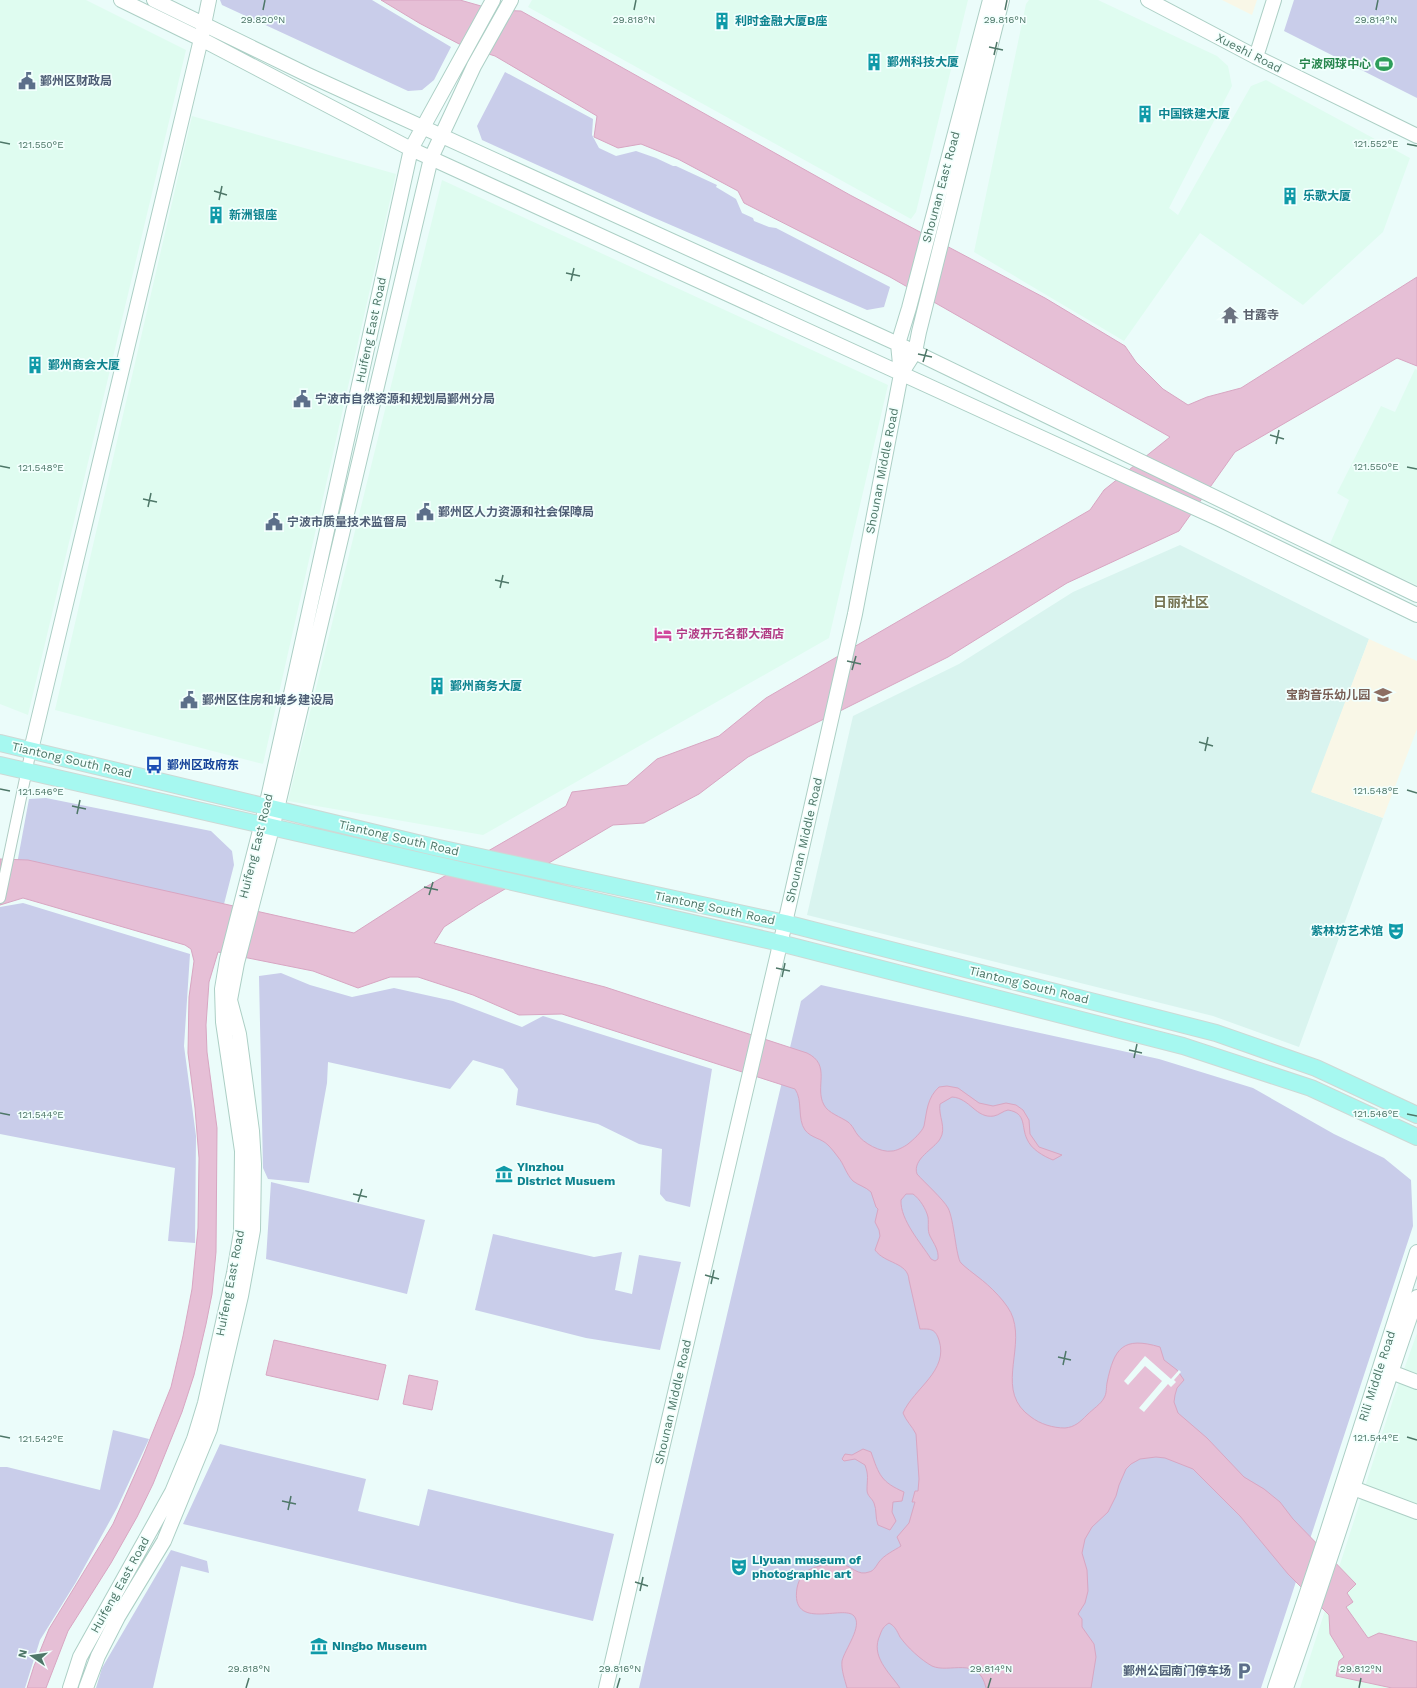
<svg xmlns="http://www.w3.org/2000/svg" width="1417" height="1688" font-family="'Work Sans','Noto Sans SC',sans-serif">
  <style>
    .residential { fill: #d9f4ef }
    .commercial { fill: #dffcf0 }
    .education { fill: #f9f7e7 }
    .green { fill: #c9cdea }
    .water { fill: #e6bfd6; stroke: #d8a6c2; fill-rule: evenodd }
    .pier { fill: #ebfcfa }
    .lines { fill: none; stroke-linecap: round; stroke-linejoin: round }
    .street-casing { stroke: #aeccc3; stroke-width: 12 }
    .secondary-casing { stroke: #accfc5; stroke-width: 16 }
    .primary-casing { stroke: #cdd9d5; stroke-width: 18 }
    .street { stroke: #fff; stroke-width: 10 }
    .secondary { stroke: #fff; stroke-width: 14 }
    .primary { stroke: #a6f8f0; stroke-width: 16 }
    .ticks { fill: none; stroke: #4e7768; stroke-width: 1.5 }
    .labels { text-anchor: middle; stroke-width: 3.5; stroke-linejoin: round; paint-order: stroke }
    .culture-label { font-size: 12px; font-weight: bold; fill: #0d838f; stroke: #f2fffd; text-anchor: start }
    .street-label { font-size: 12px; fill: #4e7768; stroke: #f2fffd }
    .leisure-label { font-size: 12px; font-weight: bold; fill: #27864d; stroke: #f2fffd; text-anchor: end }
    .service-label { font-size: 12px; font-weight: bold; fill: #4e5e75; stroke: #f2fffd; text-anchor: start }
    .worship-label { font-size: 12px; font-weight: bold; fill: #5b616d; stroke: #f2fffd; text-anchor: start }
    .hotel-label { font-size: 12px; font-weight: bold; fill: #b23c85; stroke: #f2fffd; text-anchor: start }
    .education-label { font-size: 12px; font-weight: bold; fill: #785e54; stroke: #f2fffd; text-anchor: end }
    .transit-label { font-size: 12px; font-weight: bold; fill: #164399; stroke: #f2fffd; text-anchor: start }
    .quarter-label { font-size: 14px; font-weight: bold; fill: #777554; stroke: #f2fffd }
    .ticks-label { font-size: 10px; text-anchor: middle; fill: #4e7768; stroke: #f2fffd; stroke-width: 3.5; stroke-linejoin: round; paint-order: stroke }
  </style>
  <rect width="100%" height="100%" fill="#ebfcfa"/>
  <path class="residential" d="M1180,545l189,94 -57,153 71,26 -84,229 -86,-31 -406,-101 46,-199 106,-52 114,-72z"/>
  <path class="commercial" d="M0,0h86l100,50 -158,665 -28,-11z
    M532,0h436l-52,212 -5,7 -383,-212z
    M1029,0h69l119,56 11,10 4,20 -63,122 9,7 73,-129 15,-6 144,78 -27,74 -80,73 -103,-72 -76,108 -150,-89 52,-248z
    M192,116l204,58 -133,590 -208,-54z
    M442,180l446,205 -59,253 -346,197 -195,-34z
    M1415,369l2,1v215l-88,-39 20,-46 -12,-7 44,-87 14,6z
    M1417,1333v355h-117l93,-288z"/>
  <path class="education" d="M1222,0h35l-5,15z
    M1369,639l48,22v68l-34,89 -72,-26z"/>
  <path class="green" d="M220,0h152l79,47 -17,33 -12,10 -14,1 -186,-86z
    M1294,0h123v98l-133,-67z
    M505,72l88,47 -1,16 7,13 17,8 20,-5 20,7 17,8h3l41,19 -1,2 20,12 6,14 11,5 1,3 15,6 7,1 114,59 -6,20 -17,3 -217,-94 -168,-76 -5,-14z
    M46,798l165,33 21,20 2,14 -10,39 -207,-40 12,-65z
    M23,903l167,51 -6,92 12,90 -1,107 -27,-2 7,-73 -175,-34v-227z
    M281,973l29,12 42,12 42,-9 59,13 69,26 21,-11 169,53 -22,138 -24,-6 -6,-7 2,-45 -23,-5 -41,-20 -82,-19 2,-16 -15,-20 -30,-9 -23,29 -122,-27 -1,21 -18,100 -41,-4 -5,-11 -4,-192z
    M821,985l338,74 94,29 81,46 50,24 27,22 2,46 -152,462h-622l162,-687z
    M271,1182l154,38 -18,74 -141,-35z
    M493,1234l101,23 28,-5 -7,38 17,4 7,-39 42,7 -21,88 -74,-12 -111,-28z
    M113,1430l36,9 -32,69 -41,74 -36,58 -15,48h-25v-221h7l93,23z
    M220,1444l146,35 -8,32 61,15 9,-37 186,45 -21,87 -410,-97z
    M171,1550l36,11 2,12 -28,-7 -28,122h-57l6,-20z"/>
  <path class="water" d="M381,0h79l35,10 26,1 329,184 195,103 80,48 11,16 27,27 25,16 19,-8 34,-9 176,-111v89l-20,-8 -162,94 -56,79 -112,52 -119,74 -200,100 -49,37 -55,29 -31,2 -135,80 -34,22 -10,16 171,44 202,66c25,12 7,34 17,52 4,8 17,12 24,17 5,4 6,8 9,12 6,9 24,19 35,17 4,0 12,-4 16,-7 5,-4 14,-12 16,-18 3,-15 3,-28 15,-39l8,-1 11,2 21,15 14,3 13,-3 10,2 7,5 6,10 1,14 9,13 23,8 -9,5c-10,-4 -22,-11 -26,-21 -6,-12 0,-26 -19,-29 -5,1 -9,5 -14,6 -18,3 -24,-18 -42,-19l-12,7c-2,12 7,24 0,35 -6,10 -28,20 -23,35 8,9 26,25 31,34 6,11 8,50 13,55 5,5 12,10 17,14 11,8 31,27 35,41 11,34 -18,74 18,99 9,7 22,11 34,11 10,-1 15,-6 22,-13 6,-6 14,-11 17,-17 3,-5 2,-10 3,-15 7,-35 16,-47 53,-36l4,13 13,10 7,10 -7,8 -2,7 -1,7 4,11 29,25 37,39 20,12 16,13 13,17 63,65 -9,9 6,9 -7,5 22,31 11,-5 38,9v46h-25l-56,-12 3,-15 5,-4 -14,-23 -1,-19 -41,-41 -48,-58 -47,-47 -28,-11 -9,-1 -16,2 -9,5 -5,5 -7,16 -3,11 -8,16 -16,15 -7,12 -3,14 5,17 1,21 -3,12 -7,11 4,5v8l12,17 2,13 -5,31h-105c-7,-33 -37,-14 -54,-22 -11,-6 -25,-19 -32,-29 -3,-6 -5,-11 -11,-14 -5,3 -7,6 -9,12 -10,21 9,37 20,53h-53c-2,-8 -6,-18 -5,-27 3,-12 21,-35 12,-45 -10,-12 -64,16 -57,-28 1,-5 3,-10 6,-14 8,-8 30,-12 41,-9 9,2 14,11 25,7 5,-1 7,-6 10,-10 5,-7 16,-12 22,-16l-4,-9 12,-14 6,-21h-3l3,-11h3l1,-12 -3,-45c-4,-8 -10,-13 -13,-21 11,-25 46,-42 36,-73 -4,-12 -9,-11 -19,-11l-11,-49c-1,-18 -24,-16 -34,-30l5,-14 -1,-6 -4,-8 3,-13 -2,-2 -5,-15c-5,-5 -13,-7 -18,-11 -7,-7 -9,-17 -15,-24 -3,-4 -6,-8 -10,-12 -7,-7 -17,-7 -23,-15 -8,-11 -2,-30 -10,-41l-233,-75 -43,1 -46,-20 -55,-18h-28l-32,11 -45,-17 -95,-19 -9,30 -3,43 1,27 10,76 -1,124 -4,42 -6,30 -12,51 -12,37 -29,72 -16,33 -26,46 -43,68 -22,57h-19l7,-22 15,-37 64,-105 31,-70 27,-67 12,-51 9,-47 6,-61 1,-70 -4,-50 -7,-55 1,-56 5,-36 -3,-12 -6,-4 -162,-47 -23,7v-46l28,1 326,73 70,-45 142,-82 6,-14 55,-7 30,-26 62,-23 47,-38 324,-188 14,-20 66,-53 -280,-160 -146,-74 -6,-12 -60,-32 -37,-15 -23,4 -24,-11 3,-21 -102,-60 -32,-10 -44,-23zM906,1194h7c7,5 13,15 15,23 1,7 -1,13 2,19 4,8 9,14 8,23l-3,2 -4,-2c-10,-16 -31,-39 -30,-59z
    M274,1340l112,25 -8,35 -112,-25z
    M409,1375l29,6 -6,29 -29,-6z
    M863,1449l8,3c8,23 10,30 33,40l-2,9 -9,1 -1,10 4,9 -6,9 -12,-5c-3,-7 -1,-15 -4,-22 -2,-5 -7,-7 -7,-13 0,-11 2,-14 -2,-25l-10,-6 -11,2 -2,-2 3,-5 7,1z"/>
  <path class="pier" d="M1145,1356l26,23 8,-9 2,2 -7,8 2,2 -5,5 -3,-3 -24,28 -5,-4 23,-27 -17,-15 -17,19 -4,-4z"/>
  <g class="lines">
    <g class="street-casing">
      <path id="street" d="M0,898l31,-148"/>
    </g>
    <g class="secondary-casing">
      <path id="secondary" d="M121,0l80,39 210,110 808,370 198,96
        M154,0l152,74 592,270 519,251
        M1148,0l108,57 161,79
        M1256,57l18,-57
        M901,374l-3,-30 11,-36 81,-308
        M31,750l170,-711 8,-39
        M1391,1372l26,10
        M1353,1488l64,24
        M70,1688l10,-31 92,-165 22,-53 11,-36 29,-130 7,-41 1,-81 -19,-129 -1,-33 5,-30 39,-152 145,-658 82,-149
        M86,1688l12,-32 20,-39 46,-76 46,-112 31,-133 12,-66 1,-66 -2,-33 -13,-97 -9,-34 7,-37 40,-154 154,-651 43,-92 37,-66
        M606,1688l179,-765 70,-309 46,-240 14,-22 4,-20 83,-332
        M1275,1688l48,-143 94,-293
        M1286,1688c46,-129 85,-261 131,-391"/>
    </g>
    <g class="primary-casing">
      <path id="primary" d="M0,743l434,104 351,76 431,110 100,35 101,47
        M0,765l780,178 403,103 128,42 106,49"/>
    </g>
    <use href="#street" class="street"/>
    <use href="#secondary" class="secondary"/>
    <use href="#primary" class="primary"/>
  </g>
  <path class="ticks" d="M263,10l2,-10M634,10l2,-10M1005,10l2,-10M1376,10l2,-10M989,47l14,3M994,55l3,-13M0,142l10,2M1407,144l10,2M214,191l13,4M219,200l3,-14M566,273l14,3M571,281l3,-13M918,354l14,3M923,362l4,-13M1270,435l14,4M1276,444l3,-14M0,466l10,2M1407,467l10,2M143,499l14,3M148,507l3,-14M495,580l14,3M500,588l3,-13M847,661l14,3M852,670l4,-14M1199,742l14,4M1205,751l3,-14M0,789l10,2M1407,790l10,3M72,806l14,3M77,814l3,-14M424,887l14,3M429,895l4,-13M776,968l14,3M782,977l3,-14M1129,1050l13,3M1134,1058l3,-14M0,1113l10,2M1407,1114l10,2M353,1194l14,3M358,1202l4,-13M705,1275l14,4M711,1284l3,-14M1058,1357l13,3M1063,1365l3,-14M0,1436l10,2M1407,1437l10,3M282,1501l14,3M288,1510l3,-14M635,1582l13,4M640,1591l3,-14M246,1688l3,-10M617,1688l3,-10M988,1688l3,-10M1359,1688l2,-10"/>
  <defs>
    <g id="building-bare" transform="scale(1.38)"><path d="M-4-6H4V6H1V3H-1V6H-4ZM-2.5-4.3h1.7v1.8h-1.7ZM.8-4.3h1.7v1.8H.8ZM-2.5-1h1.7V.8h-1.7ZM.8-1h1.7V.8H.8Z" fill="#0f9aa8" stroke="#f2fffd" stroke-width="2.5" paint-order="stroke"/></g>
    <g id="stadium-bare" transform="scale(1.38)"><path d="M0-5a6.5 5 0 1 0 0 10a6.5 5 0 1 0 0-10ZM-3.5-1.8h7v3.6h-7Z" fill="#2e9e5b" stroke="#f2fffd" stroke-width="2.5" paint-order="stroke"/></g>
    <g id="civic-bare" transform="scale(1.38)"><path d="M-.6-6.5H3V-4.5H.6V-3L4-1V1h2V6H-6V1h2V-1L-.6-3ZM-1.2 2.5V6h2.4V2.5Z" fill="#5c6f8a" stroke="#f2fffd" stroke-width="2.5" paint-order="stroke"/></g>
    <g id="temple-bare" transform="scale(1.38)"><path d="M0-6L5-2H3V0L6.5 2.5H4V6H1.5V3h-3V6H-4V2.5H-6.5L-3 0V-2H-5Z" fill="#6b7280" stroke="#f2fffd" stroke-width="2.5" paint-order="stroke"/></g>
    <g id="hotel-bare" transform="scale(1.38)"><path d="M-6-4.5h1.5V1H6V5H4.5V3h-9V5H-6ZM-4 0a1.8 1.8 0 1 1 3.6 0ZM.5 0V-2.5h3Q6-2.5 6 0Z" fill="#d1479c" stroke="#f2fffd" stroke-width="2.5" paint-order="stroke"/></g>
    <g id="school-bare" transform="scale(1.38)"><path d="M0-5L7-2L0 1L-7-2ZM-4 1L0 2.5L4 1V4Q0 6-4 4Z" fill="#8d6e63" stroke="#f2fffd" stroke-width="2.5" paint-order="stroke"/></g>
    <g id="bus-bare" transform="scale(1.38)"><path d="M-5-6H5V4H4V6H2V4H-2V6H-4V4H-5ZM-3.5-4V0h7V-4ZM-3.5 1.2v1.5H-2V1.2ZM2 1.2v1.5H3.5V1.2Z" fill="#1a4fb4" stroke="#f2fffd" stroke-width="2.5" paint-order="stroke"/></g>
    <g id="theatre-bare" transform="scale(1.38)"><path d="M-5-5.5Q0-4 5-5.5V0Q5 5 0 6Q-5 5-5 0ZM-3.3-2.5H-1v1.5H-3.3ZM1-2.5H3.3v1.5H1ZM-2.8 1Q0 5.5 2.8 1Z" fill="#0f9aa8" stroke="#f2fffd" stroke-width="2.5" paint-order="stroke"/></g>
    <g id="museum-bare" transform="scale(1.38)"><path d="M0-6L6-3V-2H-6V-3ZM-5-1h2V3h-2ZM-1-1h2V3h-2ZM3-1h2V3H3ZM-6 4H6V6H-6Z" fill="#0f9aa8" stroke="#f2fffd" stroke-width="2.5" paint-order="stroke"/></g>
    <g id="parking-bare" transform="scale(1.38)"><path d="M-3.5-5.5H1a3.5 3.5 0 0 1 0 7H-1V5.5H-3.5ZM-1-3.4V-.6H.8a1.4 1.4 0 0 0 0-2.8Z" fill="#5c6f8a" stroke="#f2fffd" stroke-width="2.5" paint-order="stroke"/></g>
  </defs>
  <g fill-rule="evenodd">
    <use href="#building-bare" x="722" y="21"/>
    <use href="#building-bare" x="874" y="62"/>
    <use href="#stadium-bare" x="1384" y="64"/>
    <use href="#civic-bare" x="27" y="81"/>
    <use href="#building-bare" x="1145" y="114"/>
    <use href="#building-bare" x="1290" y="196"/>
    <use href="#building-bare" x="216" y="215"/>
    <use href="#temple-bare" x="1230" y="315"/>
    <use href="#building-bare" x="35" y="365"/>
    <use href="#civic-bare" x="302" y="399"/>
    <use href="#civic-bare" x="425" y="512"/>
    <use href="#civic-bare" x="274" y="522"/>
    <use href="#hotel-bare" x="663" y="634"/>
    <use href="#building-bare" x="437" y="686"/>
    <use href="#school-bare" x="1383" y="695"/>
    <use href="#civic-bare" x="189" y="700"/>
    <use href="#bus-bare" x="154" y="765"/>
    <use href="#theatre-bare" x="1396" y="931"/>
    <use href="#museum-bare" x="504" y="1174"/>
    <use href="#theatre-bare" x="739" y="1567"/>
    <use href="#museum-bare" x="319" y="1646"/>
    <use href="#parking-bare" x="1244" y="1671"/>
  </g>
  <g class="labels">
    <g class="culture-label">
      <text x="735" y="25">利时金融大厦B座</text>
      <text x="887" y="66">鄞州科技大厦</text>
      <text x="1158" y="118">中国铁建大厦</text>
      <text x="1303" y="200">乐歌大厦</text>
      <text x="229" y="219">新洲银座</text>
      <text x="48" y="369">鄞州商会大厦</text>
      <text x="450" y="690">鄞州商务大厦</text>
      <text x="1383" y="935" text-anchor="end">紫林坊艺术馆</text>
      <text x="517" y="1171">Yinzhou<tspan x="517" dy="14">District Musuem</tspan></text>
      <text x="752" y="1564">Liyuan museum of<tspan x="752" dy="14">photographic art</tspan></text>
      <text x="332" y="1650">Ningbo Museum</text>
    </g>
    <g class="street-label">
      <text transform="translate(1249 53) rotate(27)" y="4">Xueshi Road</text>
      <text transform="translate(941 187) rotate(-75)" y="4">Shounan East Road</text>
      <text transform="translate(371 330) rotate(-78)" y="4">Huifeng East Road</text>
      <text transform="translate(882 471) rotate(-79)" y="4">Shounan Middle Road</text>
      <text transform="translate(72 760) rotate(13)" y="4">Tiantong South Road</text>
      <text transform="translate(399 838) rotate(13)" y="4">Tiantong South Road</text>
      <text transform="translate(804 840) rotate(-77)" y="4">Shounan Middle Road</text>
      <text transform="translate(256 846) rotate(-76)" y="4">Huifeng East Road</text>
      <text transform="translate(715 908) rotate(12)" y="4">Tiantong South Road</text>
      <text transform="translate(1029 985) rotate(14)" y="4">Tiantong South Road</text>
      <text transform="translate(230 1283) rotate(-79)" y="4">Huifeng East Road</text>
      <text transform="translate(1377 1376) rotate(-72)" y="4">Rili Middle Road</text>
      <text transform="translate(673 1402) rotate(-77)" y="4">Shounan Middle Road</text>
      <text transform="translate(120 1585) rotate(-61)" y="4">Huifeng East Road</text>
    </g>
    <g class="leisure-label">
      <text x="1371" y="68">宁波网球中心</text>
    </g>
    <g class="service-label">
      <text x="40" y="85">鄞州区财政局</text>
      <text x="315" y="403">宁波市自然资源和规划局鄞州分局</text>
      <text x="438" y="516">鄞州区人力资源和社会保障局</text>
      <text x="287" y="526">宁波市质量技术监督局</text>
      <text x="202" y="704">鄞州区住房和城乡建设局</text>
      <text x="1231" y="1675" text-anchor="end">鄞州公园南门停车场</text>
    </g>
    <g class="worship-label">
      <text x="1243" y="319">甘露寺</text>
    </g>
    <g class="hotel-label">
      <text x="676" y="638">宁波开元名都大酒店</text>
    </g>
    <g class="education-label">
      <text x="1370" y="699">宝韵音乐幼儿园</text>
    </g>
    <g class="transit-label">
      <text x="167" y="769">鄞州区政府东</text>
    </g>
    <g class="quarter-label">
      <text x="1181" y="607">日丽社区</text>
    </g>
  </g>
  <g class="ticks-label">
    <text x="263" y="23">29.820°N</text>
    <text x="634" y="23">29.818°N</text>
    <text x="1005" y="23">29.816°N</text>
    <text x="1376" y="23">29.814°N</text>
    <text x="1376" y="147">121.552°E</text>
    <text x="41" y="148">121.550°E</text>
    <text x="1376" y="470">121.550°E</text>
    <text x="41" y="471">121.548°E</text>
    <text x="1376" y="794">121.548°E</text>
    <text x="41" y="795">121.546°E</text>
    <text x="1376" y="1117">121.546°E</text>
    <text x="41" y="1118">121.544°E</text>
    <text x="1376" y="1441">121.544°E</text>
    <text x="41" y="1442">121.542°E</text>
    <text x="249" y="1672">29.818°N</text>
    <text x="620" y="1672">29.816°N</text>
    <text x="991" y="1672">29.814°N</text>
    <text x="1361" y="1672">29.812°N</text>
  </g>
  <g transform="translate(32 1656) rotate(283)" stroke="#f2fffd" stroke-width="3" paint-order="stroke">
  <path d="M0-3L7 15L0 10L-7 15Z" fill="#4e7768"/>
  <text y="-6" font-size="11" font-weight="bold" text-anchor="middle" fill="#4e7768">N</text>
  </g>
</svg>
